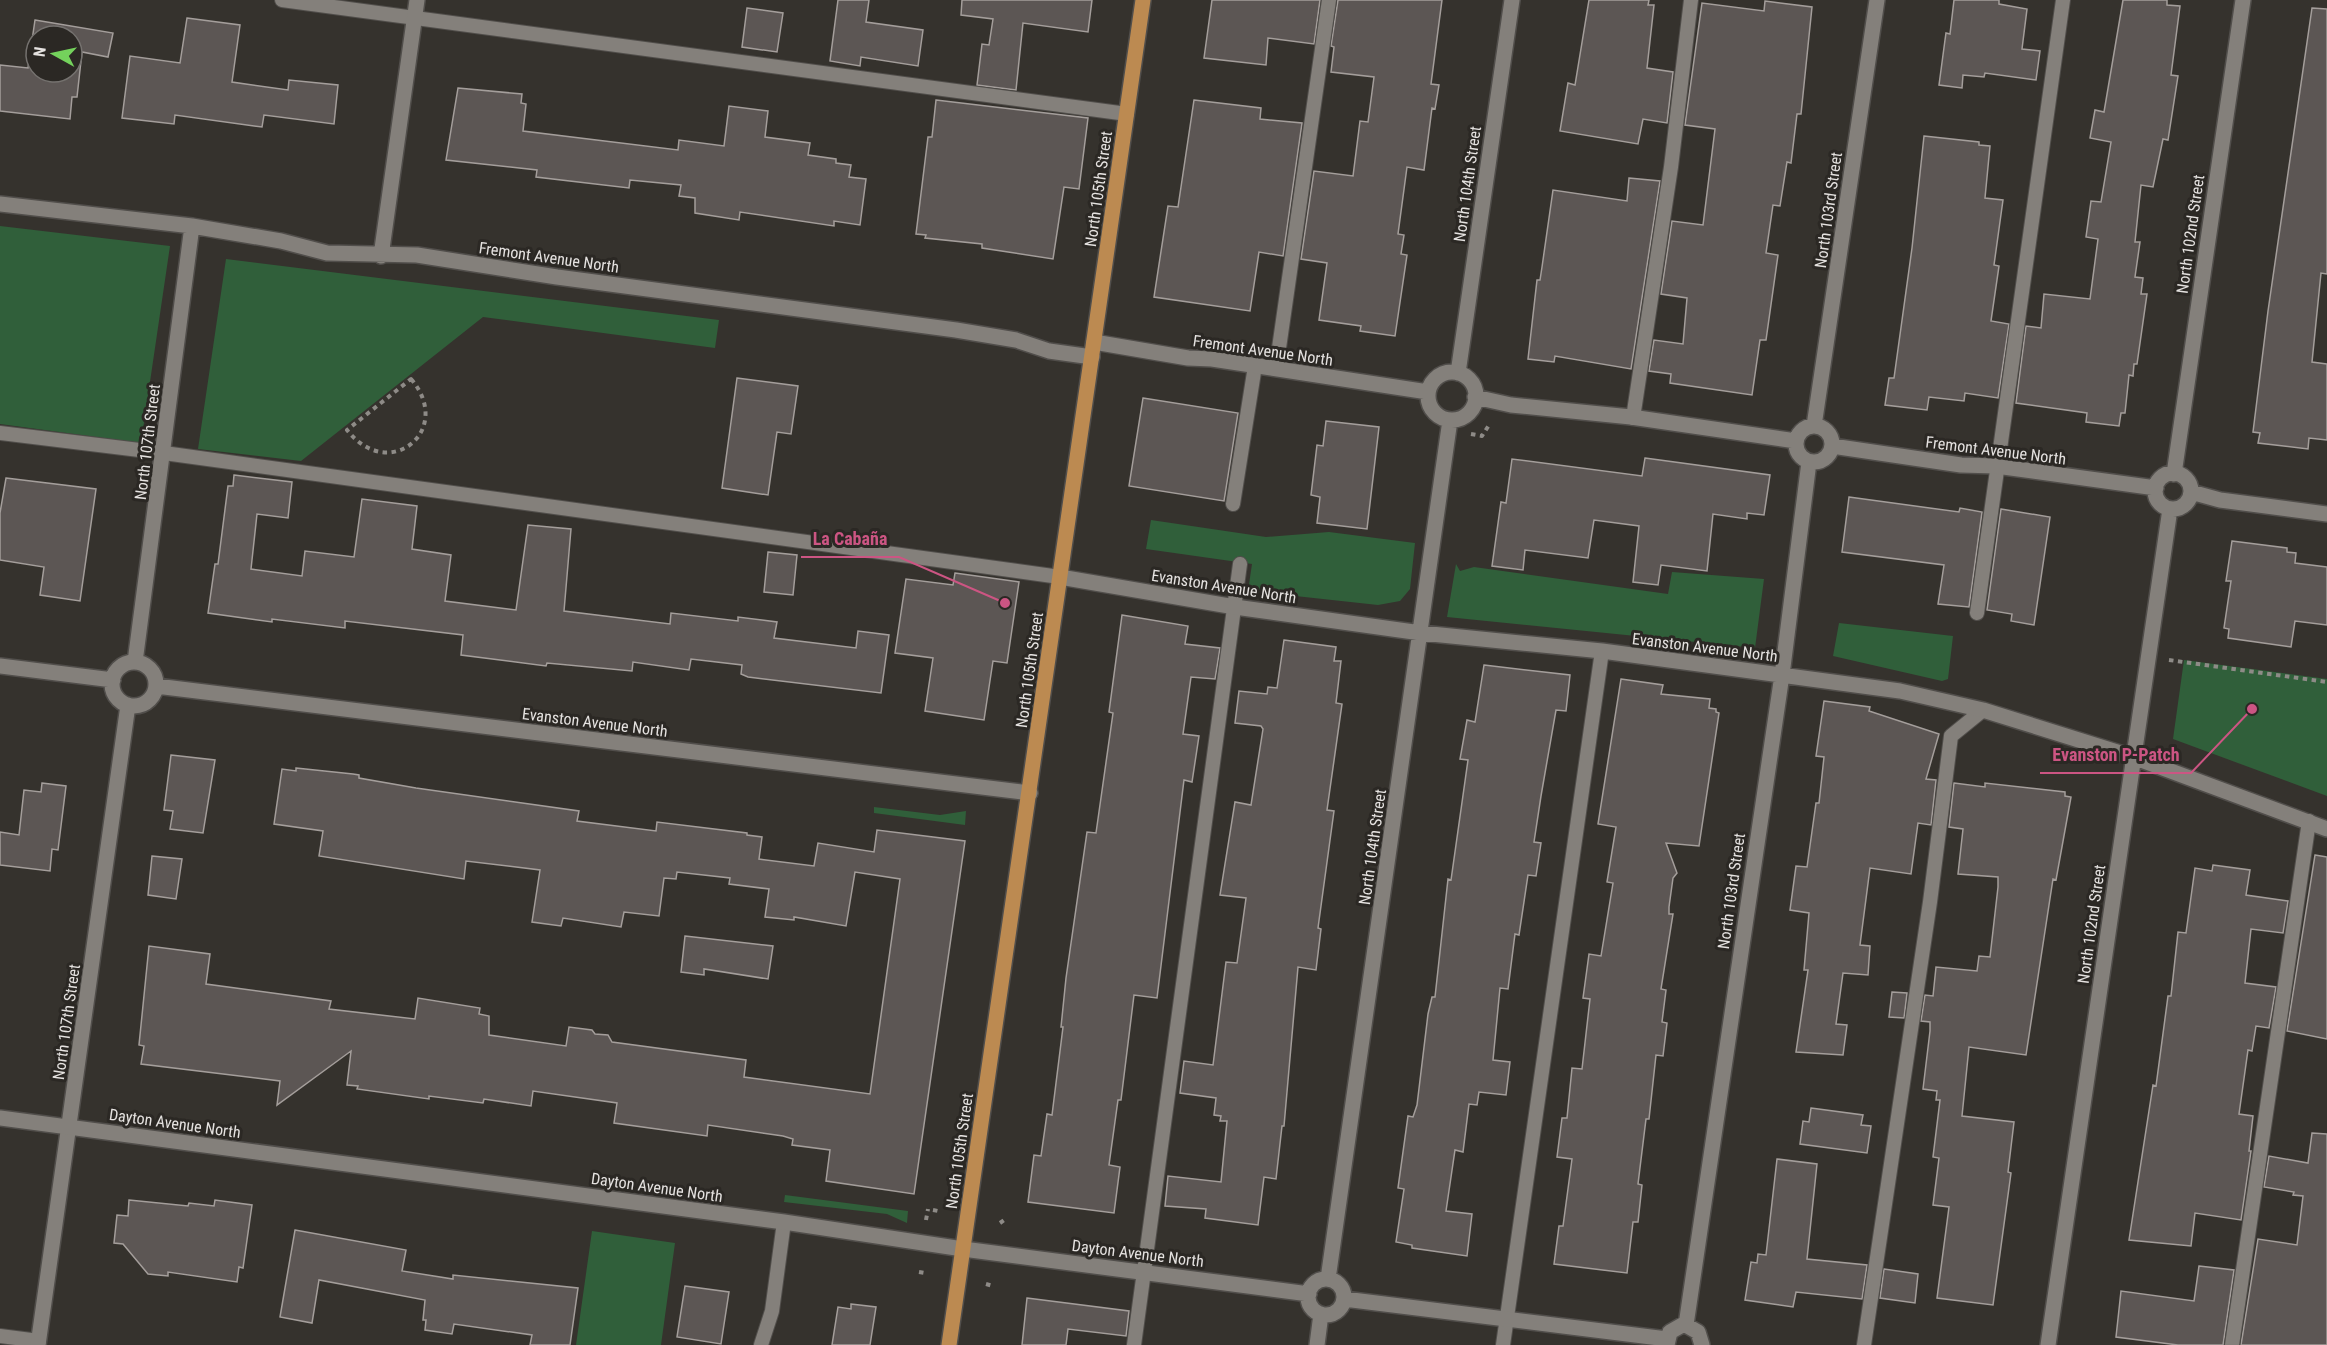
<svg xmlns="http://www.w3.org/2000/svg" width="2327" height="1345" font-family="'Roboto Condensed',sans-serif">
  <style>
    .green { fill: #305f3a }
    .building { fill: #5c5654; stroke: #a49e9b; stroke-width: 1.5; fill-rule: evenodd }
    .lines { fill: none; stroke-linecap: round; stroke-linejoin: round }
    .service-casing { stroke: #514e4b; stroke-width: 16 }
    .minor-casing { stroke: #514e4b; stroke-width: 18 }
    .tertiary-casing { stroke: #514e4b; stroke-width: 18 }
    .primary-casing { stroke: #514e4b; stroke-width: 18 }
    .path { stroke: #8e8b87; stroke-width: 4; stroke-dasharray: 4.5 4.5; stroke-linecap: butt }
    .service { stroke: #84807b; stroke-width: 14 }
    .minor { stroke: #84807b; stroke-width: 15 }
    .tertiary { stroke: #84807b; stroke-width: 15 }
    .primary { stroke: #bc8a51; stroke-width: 15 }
    .labels { text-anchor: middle; stroke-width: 6; stroke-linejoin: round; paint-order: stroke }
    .street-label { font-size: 16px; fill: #e5e2e0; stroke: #2b2824 }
    .leader { fill: none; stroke: #cc5583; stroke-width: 2 }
    .callout-dot { fill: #cc5583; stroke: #2b2824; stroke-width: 2 }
    .callout-label { font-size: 18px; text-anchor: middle; font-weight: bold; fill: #cc5583; stroke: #2b2824; stroke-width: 6; stroke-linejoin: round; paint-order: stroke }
  </style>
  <rect width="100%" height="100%" fill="#35322d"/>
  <path class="green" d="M0,226l170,20 -29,197 -141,-19z
    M226,259l493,61 -4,28 -232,-31 -182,144 -103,-12z
    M1151,520l115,17 63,-5 86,11 -5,46 -10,12 -22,4 -130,-14 4,-27 -106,-15z
    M1456,564l4,7 14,-4 194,27 4,-22 92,7 -9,69 -308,-31z
    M1839,623l114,13 -5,43 -6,2 -109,-25z
    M2184,660l143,19v117l-154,-57z
    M874,807l66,8 26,-4 -1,14 -91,-12z
    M785,1195l123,16 -1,12 -20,-9 -103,-12z
    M592,1231l83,12 -14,102h-85z"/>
  <path class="building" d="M838,0h31l-3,22 57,8 -5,36 -57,-9 -1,9 -30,-5z
    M962,0h130l-4,32 -65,-9 -7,67 -39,-5 5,-41 7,1 4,-26 -32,-4z
    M1212,0h108l-6,44 -46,-6 -2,27 -62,-7z
    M1338,0h104l-11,84 8,1 -4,24 -3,-1 -8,62 -17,-3 -9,67 6,1 -3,19 6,1 -12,81 -35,-5 1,-5 -42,-6 8,-57 -26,-4 13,-88 39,5 7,-55 8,1 6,-45 -43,-5 3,-25 -3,-1z
    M1589,0h60l-1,5h6l-7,63 26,4 -6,51 -24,-4 -5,25 -78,-13 8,-48 7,2z
    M1954,0h45v4l28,5 -5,40 18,2 -4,29 -51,-7 -1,4 -21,-2 -1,13 -23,-3 6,-45 1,-7 4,1z
    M2123,0h44v5l13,1 -9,69 7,1 -10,64 -5,-1 -10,48 -12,-2 -6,57h5l-5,35 8,1 -2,16h6l-10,70h-3l-1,12 -4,-1 -4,38h-4l-2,13 -33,-4 1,-9 -71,-10 10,-77 15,2 3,-34 46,5 8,-60 -12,-2 5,-36 10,1 10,-60 -21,-4 5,-28 9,2z
    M1765,1l47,6 -11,107h-4l-6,49 -4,-1 -7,44 -7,-1 -7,48 12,2 -12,85h-6l-8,55 -82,-12 1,-9 -22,-3 5,-31 29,4 4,-46 -26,-4 11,-73 31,4 12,-96 -30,-4 17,-122 62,8z
    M747,8l36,5 -6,39 -35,-5z
    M2312,8l15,1v265l-6,-1 -9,89 15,2v76l-18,-2 -1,11 -50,-6 2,-10 -7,-1 15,-121z
    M187,18l53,7 -8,57 56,8 1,-10 49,5 -4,39 -70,-9 -2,12 -87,-12 -1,9 -52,-6 8,-62 50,7z
    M35,20l78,13 -5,24 -26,-5 -5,45h-5l-2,22 -70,-8v-46l28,3zM36,36h36v36h-36z
    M458,88l64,6 -1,9 5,1 -3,27 155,19 1,-10 45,6 5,-40 39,5 -3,26 45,6 -2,12 28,4v4l15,2 -2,12 17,2 -6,46 -26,-4v5l-94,-14 -1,8 -44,-7v-15l-16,-2 2,-11 -51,-5 -1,8 -93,-11 1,-7 -91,-10z
    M936,100l152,18 -9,71 -15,-2 -11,72 -71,-11v-4l-57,-6 1,-3 -10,-1 12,-97h4z
    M1194,100l67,8 -1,11 42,4 -19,133 -24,-4 -9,59 -96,-14 14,-91 10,1z
    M1924,136l55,6v3l11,1 -5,52 18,2 -9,65 5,1 -8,55 18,3 -11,74 -33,-5 -1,8 -35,-4 -2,13 -42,-5 4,-27h5l18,-130z
    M1629,178l31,3 -29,188 -76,-13 -1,6 -26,-3 9,-79h3l2,-13 11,-77 74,11z
    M737,378l61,8 -7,48 -14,-2 -9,63 -46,-7z
    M1143,398l95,15 -14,88 -95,-15z
    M1326,421l53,6 -12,102 -50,-6 3,-26 -9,-2 6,-50 6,1z
    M1645,458l125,17 -6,40 -17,-2v6l-34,-5 -6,57 -46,-6 -3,20 -25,-3 6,-56 -45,-6 -6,38 -63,-8 -2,20 -31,-4 9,-64 5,1 6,-44 130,17z
    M234,475l58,7 -4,36 -31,-4 -6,55 51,7 3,-25 49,6 8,-58 55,7 -5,43 39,6 -6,46 71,9 12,-85 43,4 -7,82 106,13 1,-11 67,8v-4l39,5 -3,16 82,10 2,-17 31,4 -8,58 -133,-16 -7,-3 1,-9 -51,-6 -2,11 -56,-8 -1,9 -85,-8 -1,3 -85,-11 2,-20 -118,-14v7l-73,-9v3l-64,-9 7,-49h3l10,-78h5z
    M6,478l90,11 -16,112 -40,-6 4,-28 -44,-7v-47z
    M1849,497l110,15 1,-4 22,4 -13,95 -31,-3 6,-39 -102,-13z
    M2001,509l49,8 -16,108 -23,-4 1,-7 -25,-4z
    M2232,541l55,7v4l9,1 -1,10 32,4v58l-32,-4 -4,26 -63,-9 1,-9 -5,-1 7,-47h-5z
    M768,552l29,3 -4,40 -29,-3z
    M955,573l64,9 -12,81 -14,-2 -9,59 -59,-9 8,-53 -38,-5 11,-74 47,6z
    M1122,615l66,11 -3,18 35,4 -5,31 -24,-2 -8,57 16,2 -7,46 -8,-2 -27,218 -23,-3 -13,105h-3l-9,65 11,2 -6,46 -86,-11 6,-47 7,1 6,-42 5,1 11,-88h-2l5,-49 21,-146 9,1 17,-120 -4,-1z
    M1284,640l52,7 -2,14h7l-5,42 6,1 -15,106 7,1 -16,117 3,1 -5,41 -18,-3 -14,159h-2l-6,53 -12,-2 -6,48 -53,-7 1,-9 -41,-3 3,-30 53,6 6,-61h-7l1,-5 -7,-1 2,-17 -36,-5 4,-32 29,4 13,-103 11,1 9,-65 -26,-3 15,-93 16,3 12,-76 -2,-3 -26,-3 4,-32 28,3 1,-7 9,1z
    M1484,665l86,10 -4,36 -10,-1 -15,86 -7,46 7,1 -5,33 -8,-1 -9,60 -4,-1 -7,55 -8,-1 -7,72 17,2 -4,33 -27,-3 -2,13 -8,-1 -6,48 -8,-2 -9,61 26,3 -5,42 -55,-8v-3l-16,-3 8,-53 -6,-1 10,-72 5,1 4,-12 11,-91 4,-17h3l13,-118 3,1 17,-120 -8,-1 7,-39 8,2z
    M1621,679l42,6 -2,9 49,5 -1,9 7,1v3l3,1 -20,133 -33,-3 11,30 -4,5 -4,29v7h4l-12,75 5,1 -4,32 5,1 -4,33 -7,-1 -7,64h-3l-8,65 4,1 -4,37h-5l-6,51 -73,-9 5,-38h4l9,-67 -15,-2 5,-39h5l5,-50 10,1 8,-70 -7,-1 6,-44 12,2 12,-73 -6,-1 9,-55 -18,-3z
    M1824,701l46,6 -1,4 70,23 -13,45 10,1 -5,45 -13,-2 -7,51 -41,-6 -10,77 10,1 -2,29 -25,-2 -7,51 11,1 -4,30 -47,-3 12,-82h-4l5,-57 -19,-3 6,-44 11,1 9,-64h3l5,-46 -8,-1z
    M171,755l44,5 -12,73 -33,-4 3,-18 -9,-1z
    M296,768l57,6 6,1v3l57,10 163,23 -2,10 79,10 1,-9 90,11v2l15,2 -3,22 55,7 4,-23 56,9 3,-22 88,11 -51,353 -88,-13 4,-31 -38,-5 1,-6 -10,-3 -75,-11 -1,11 -93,-13 3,-20 -84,-12 -2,15 -47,-7 -1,4 -54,-7v3l-72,-10 1,-3 -11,-1 4,-34 -74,54 3,-24 -139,-17 3,-18 -5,-1 10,-99 61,8 -4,30 125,17 -2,8 86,10 3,-21 62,10 -1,6 10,2v19l77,11 3,-19 23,3 3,4 13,1 4,7 134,18 -2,17 126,17 30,-215 -45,-7 -9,54 -52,-9v3l-29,-3 4,-28 -40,-5 1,-6 -53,-6 -1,7 -12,-1 -5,38 -35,-4 -3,15 -58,-9 -2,8 -29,-4 8,-52 -74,-9 -2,18 -145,-23 4,-25 -49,-7 8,-55 14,2z
    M42,783l24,3 -8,64 -6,-1 -2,22 -50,-6v-33l19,3 5,-45 17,2z
    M1954,783l31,4v-4l80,9v4l6,1 -15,83 -3,-1 -27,176 -57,-8 -7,69 52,6 -6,50 3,1 -18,132 -56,-7 12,-91 -16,-2 6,-47 -6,-1 7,-57h-4l1,-9 -14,-2 7,-58v-9l-9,-1 4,-26 8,1 3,-29 41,4 2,-15 11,1 8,-70v-10l-40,-3 5,-45 -14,-2z
    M2315,855l12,2v182l-40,-8z
    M152,856l30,3 -6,40 -28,-4z
    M2213,865l37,5 -4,25 42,6 -5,32 -32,-4 -6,54 31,4 -7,41 -13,-2 -4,25 -4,-1 -9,64 14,2 -4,35h2l-10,69 -46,-7 -4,33 -62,-6 24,-155 3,1 12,-90h3l7,-64 8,1 9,-65 17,3z
    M685,936l88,10 -5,33 -64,-10v6l-23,-3z
    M1892,992l15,1 -3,25 -15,-1z
    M1811,1108l52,7 -2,10 10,1 -4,27 -67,-9 3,-23 6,1z
    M2312,1133l15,1v211h-86l17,-106 39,6 6,-49 -10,-1 1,-3 -30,-5 5,-31 39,7z
    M1777,1159l40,5 -10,95 60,6 -5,34 -66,-7 -3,15 -48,-7 6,-38 6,1 1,-9 8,1z
    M129,1200l59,6 1,-3 25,3 1,-6 37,5 -9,63 -4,-1 -2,15 -69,-10v4l-20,-2 -25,-30 -9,-1 3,-28 11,1z
    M295,1230l111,20 -4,21 51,8v-4l125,13 -8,57h-40l2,-10 -78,-11 -2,10 -27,-4 1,-10h-3l2,-20 -106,-20 -7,43 -32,-6z
    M2199,1266l35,4 -11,75h-45l-62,-8 5,-46 73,10z
    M1884,1269l34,5 -3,29 -35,-5z
    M685,1286l44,6 -8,52 -44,-7z
    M1027,1298l102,13 -3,25 -58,-7 -2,16h-44z
    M851,1304l25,3 -6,38h-38l6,-38 13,2z"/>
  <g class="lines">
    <g class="service-casing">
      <path id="service" d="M282,0l845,114
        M1276,369l53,-369
        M1633,418l38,-251 20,-167
        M0,433l164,20 896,124
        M1233,504l22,-138
        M1977,613l86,-613
        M0,1336l39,5
        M761,1345l11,-34 12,-89
        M1134,1345l106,-781
        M1503,1345l99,-694
        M1864,1345l66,-443 21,-166 32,-26
        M2232,1345l77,-524"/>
    </g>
    <g class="minor-casing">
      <path id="minor" d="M0,204l192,22 89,15 46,12 90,2 140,22 399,53 60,10 33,11 43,6
        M381,256l36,-256
        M1094,342l94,16 24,1 216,33
        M1428 396a24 24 0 1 1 48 0a24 24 0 1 1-48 0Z
        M1458,373l54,-373
        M1475,397l36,8 120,12 165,24
        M1796 444a18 18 0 1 1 36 0a18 18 0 1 1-36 0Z
        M1814,426l63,-426
        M1832,446l129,19 35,1 160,22
        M2155 491a18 18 0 1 1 36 0a18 18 0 1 1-36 0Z
        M2174,474l69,-474
        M2191,492l29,8 107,14
        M1060,577l175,30 186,26 181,18 298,40 83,19 150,47 194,72
        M135,662l57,-436
        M112 684a22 22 0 1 1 44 0a22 22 0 1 1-44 0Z
        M0,666l113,14
        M156,686l874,107
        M963,1249l346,45
        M1328,1279l122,-859
        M1308 1297a18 18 0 1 1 36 0a18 18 0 1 1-36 0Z
        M1344,1299l323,40
        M1686,1325l96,-650 27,-213
        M38,1345l90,-640
        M1317,1345l4,-31
        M1667,1345l3,-13 14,-8 14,8 4,13
        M2048,1345l122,-836"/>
    </g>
    <g class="tertiary-casing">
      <path id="tertiary" d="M0,1118l784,104 179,27"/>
    </g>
    <g class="primary-casing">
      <path id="primary" d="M949,1345l194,-1345"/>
    </g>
    <path class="path" d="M411,379c44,51 -22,105 -64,51z
      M1471,434l11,2 7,-11
      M2169,660l158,22
      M933,1210l5,1
      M926,1220l2,-11
      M1000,1223l7,-5
      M919,1272l6,1
      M986,1284l7,2"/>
    <use href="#service" class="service"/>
    <use href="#minor" class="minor"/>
    <use href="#tertiary" class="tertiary"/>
    <use href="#primary" class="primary"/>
  </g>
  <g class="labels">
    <g class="street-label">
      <text transform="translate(1467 184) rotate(-82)" y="6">North 104th Street</text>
      <text transform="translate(1098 189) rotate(-82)" y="6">North 105th Street</text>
      <text transform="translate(1828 210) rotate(-82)" y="6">North 103rd Street</text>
      <text transform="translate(2190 234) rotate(-82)" y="6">North 102nd Street</text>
      <text transform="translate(549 257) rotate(8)" y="6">Fremont Avenue North</text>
      <text transform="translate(1263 350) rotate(8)" y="6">Fremont Avenue North</text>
      <text transform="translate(147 442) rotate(-83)" y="6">North 107th Street</text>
      <text transform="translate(1996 450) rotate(7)" y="6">Fremont Avenue North</text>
      <text transform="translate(1224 586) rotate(9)" y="6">Evanston Avenue North</text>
      <text transform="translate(1705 647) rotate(7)" y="6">Evanston Avenue North</text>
      <text transform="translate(1029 670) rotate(-82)" y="6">North 105th Street</text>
      <text transform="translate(595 722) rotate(7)" y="6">Evanston Avenue North</text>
      <text transform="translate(1372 847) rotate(-82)" y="6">North 104th Street</text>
      <text transform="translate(1731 891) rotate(-82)" y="6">North 103rd Street</text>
      <text transform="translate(2091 924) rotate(-82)" y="6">North 102nd Street</text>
      <text transform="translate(66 1022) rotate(-82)" y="6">North 107th Street</text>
      <text transform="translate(175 1123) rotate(8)" y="6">Dayton Avenue North</text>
      <text transform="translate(959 1151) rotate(-82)" y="6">North 105th Street</text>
      <text transform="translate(657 1187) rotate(8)" y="6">Dayton Avenue North</text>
      <text transform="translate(1138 1253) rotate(7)" y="6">Dayton Avenue North</text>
    </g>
  </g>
  <path class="leader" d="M1005 603L899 557H801M2252 709L2191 773H2040"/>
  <g class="callout-dot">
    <circle cx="1005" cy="603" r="6"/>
    <circle cx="2252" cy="709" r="6"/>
  </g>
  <g class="callout-label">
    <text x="850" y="545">La Cabaña</text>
    <text x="2116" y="761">Evanston P-Patch</text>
  </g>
  <g transform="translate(54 54) rotate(278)"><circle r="28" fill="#2b2824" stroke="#75726f" stroke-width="1.5"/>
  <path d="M0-4.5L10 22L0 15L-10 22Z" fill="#74d25c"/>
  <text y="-9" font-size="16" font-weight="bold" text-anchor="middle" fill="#e5e2e0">N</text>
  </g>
</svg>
